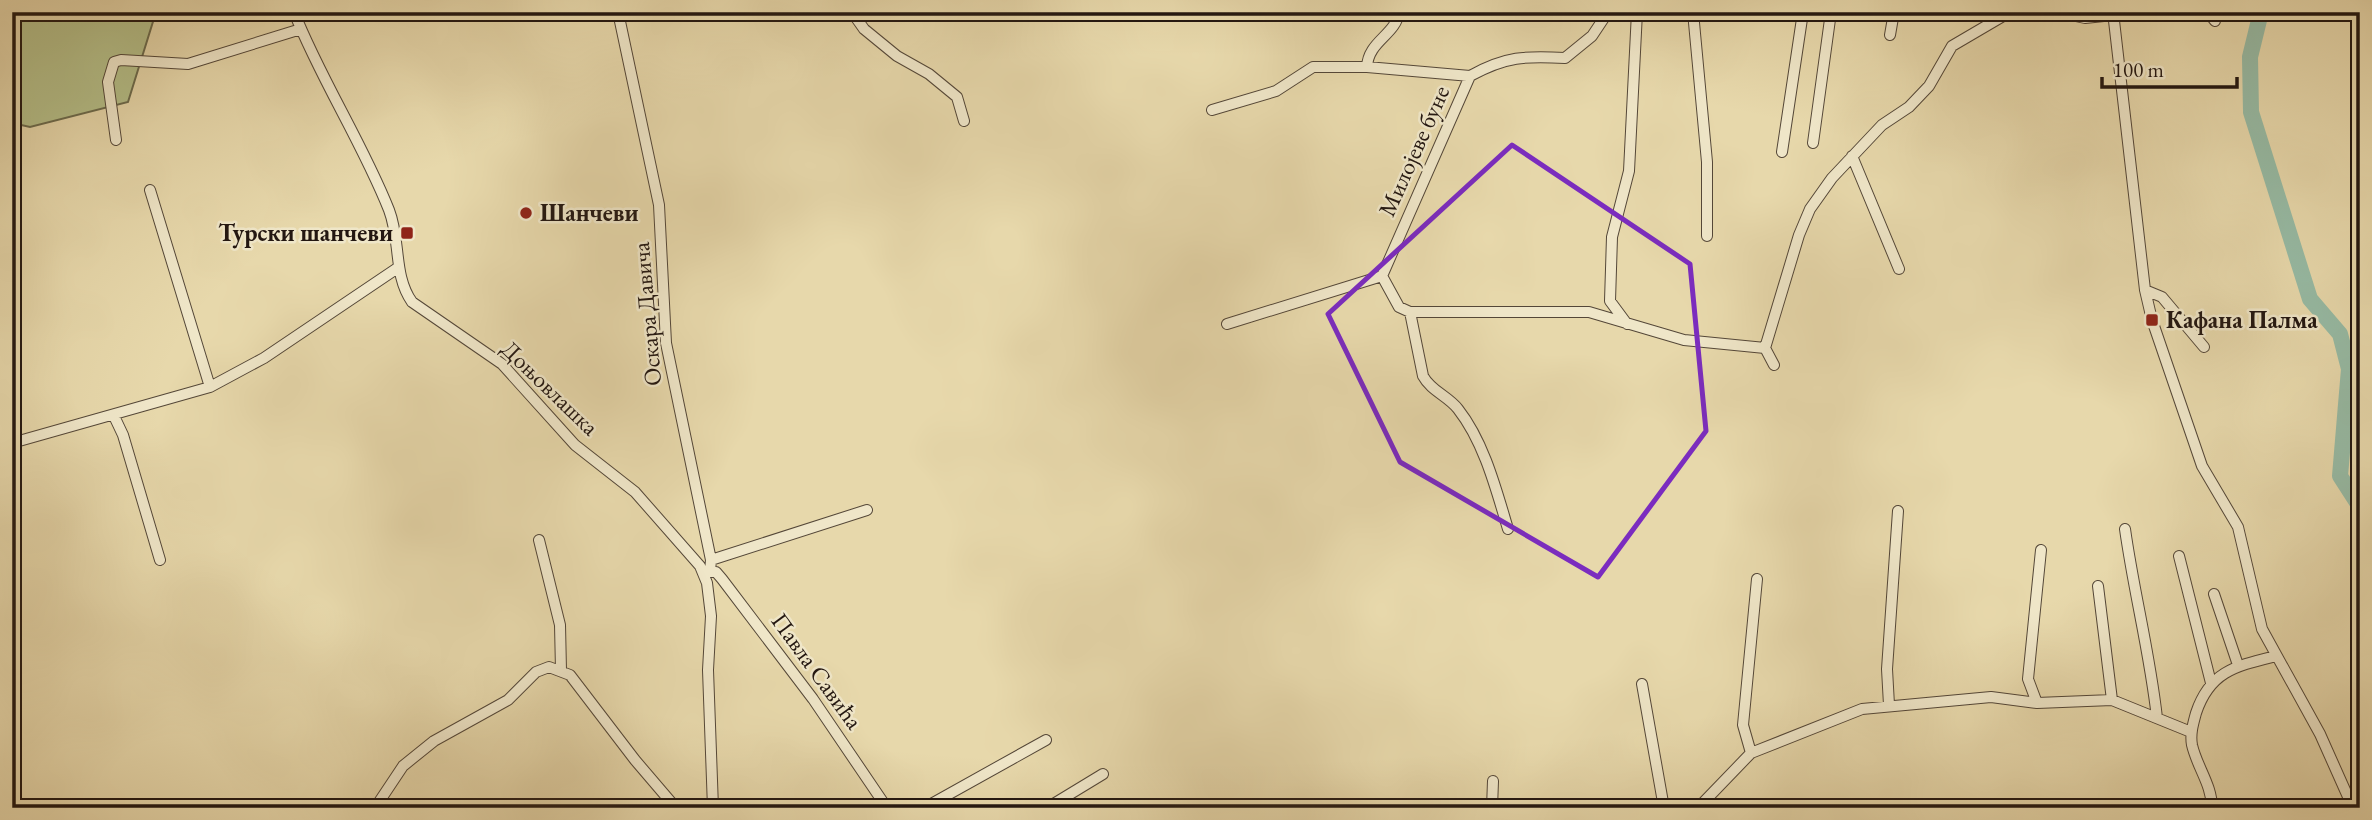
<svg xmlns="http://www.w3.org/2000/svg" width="2372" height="820" font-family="'EB Garamond',serif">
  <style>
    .green { fill: #b5bf89; stroke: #6c6b4d; stroke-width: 2 }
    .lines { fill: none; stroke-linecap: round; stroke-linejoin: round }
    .river { stroke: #97bba5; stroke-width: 16 }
    .minor-casing { stroke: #544738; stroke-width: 12 }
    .minor { stroke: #efe6c8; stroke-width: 10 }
    .marked { fill: none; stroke: #7b2cbf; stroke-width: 5; stroke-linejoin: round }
    .poi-dot { fill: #8f2418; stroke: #efe6c8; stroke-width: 2.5 }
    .labels { text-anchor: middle; stroke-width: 5; stroke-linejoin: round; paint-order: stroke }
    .street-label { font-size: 24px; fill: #231711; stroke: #efe6c8 }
    .poi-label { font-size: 24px; font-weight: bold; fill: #231711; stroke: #efe6c8; text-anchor: start }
  </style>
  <rect width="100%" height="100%" fill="#e7d8ab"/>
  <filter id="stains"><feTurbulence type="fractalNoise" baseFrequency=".00286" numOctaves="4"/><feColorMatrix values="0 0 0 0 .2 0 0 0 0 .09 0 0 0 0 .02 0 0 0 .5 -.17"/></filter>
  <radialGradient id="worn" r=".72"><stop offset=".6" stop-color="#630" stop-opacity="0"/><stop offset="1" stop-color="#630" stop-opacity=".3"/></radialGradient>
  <path class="green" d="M12,12h144l-28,90 -98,25 -18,-4z"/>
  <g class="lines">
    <path class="river" d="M2261,12l-11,45 1,55 59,187 30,35 9,35 -9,107 20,31"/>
    <g class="minor-casing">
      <path id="minor" d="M294,12c27,68 68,130 95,198 12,31 4,65 23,92l90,62 73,81 60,47 65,74 7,17 4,33 -3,54 5,138
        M385,12l9,4
        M618,12l41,193 7,138 45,217 -1,11
        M852,12l12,17 33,27 32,18 28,23 7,24
        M1693,12l14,150v74
        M2057,12l28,6 28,-3
        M2113,12l32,278 7,30 50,146 36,61 24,102 58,105 33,74
        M2208,12l7,9
        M1890,35l4,-23
        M1367,67c1,-26 29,-32 32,-55
        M1212,110l64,-19 37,-24h54l103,9
        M116,140l-8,-58 6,-20 7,-2 67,4 113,-35
        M1813,143l18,-131
        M1782,152l21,-140
        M1852,156l47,113
        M150,190l60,197
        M1382,276l17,31 11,5h179l95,28 81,8 9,17
        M1382,276l88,-200c36,-20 55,-20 95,-18l27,-22 16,-24
        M2145,290l17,7 42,50
        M1410,312l13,64c8,15 25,20 35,33 26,33 38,80 50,120
        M1227,324l155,-48
        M1627,324l-17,-23 2,-64 17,-66 8,-159
        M1765,348l34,-113 11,-26 22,-31 50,-53 27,-18 20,-21 23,-40 58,-34
        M114,416l9,19 37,125
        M2360,422l-3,22 3,15
        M12,443l198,-56 54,-29 135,-91
        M2125,529c9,64 25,125 32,189
        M539,540l21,85 1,45
        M2179,556l32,127
        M711,560l156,-50
        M707,572h9l6,7 91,120 74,109
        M2098,586l14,114
        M2214,594l24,71
        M1642,684l22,124
        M2037,703l-9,-24 13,-129
        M1889,705l-2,-36 11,-158
        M1751,753l-8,-28 14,-146
        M375,808l28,-42 31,-25 74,-41 28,-28 13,-5 21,8 65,85 41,48
        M924,808l122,-68
        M1047,808l56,-34
        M1492,808l1,-27
        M1698,808l53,-55 111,-44 129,-12 46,6 75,-3 79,32
        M2212,808c0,-23 -15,-41 -20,-63 -2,-11 1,-21 4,-32 14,-42 40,-47 80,-57"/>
    </g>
    <use href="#minor" class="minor"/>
  </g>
  <path class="marked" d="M1512,145l178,119 16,167 -108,146 -198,-115 -72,-148z"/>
  <g class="poi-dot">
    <circle cx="526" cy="213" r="7"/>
    <rect x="400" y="226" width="14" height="14" rx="3.5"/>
    <rect x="2145" y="313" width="14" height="14" rx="3.5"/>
  </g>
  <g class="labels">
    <g class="street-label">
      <text transform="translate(1414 151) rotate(-66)" y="8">Милојеве буне</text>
      <text transform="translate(647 314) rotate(-95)" y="8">Оскара Давича</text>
      <text transform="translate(550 388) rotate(44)" y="8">Доњовлашка</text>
      <text transform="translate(817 671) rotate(54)" y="8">Павла Савића</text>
    </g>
    <g class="poi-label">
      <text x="540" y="221">Шанчеви</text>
      <text x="393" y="241" text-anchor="end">Турски шанчеви</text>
      <text x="2166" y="328">Кафана Палма</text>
    </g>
  </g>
  <rect width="2372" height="820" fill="none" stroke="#e7d8ab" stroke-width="42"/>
  <rect x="14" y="14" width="2344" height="792" fill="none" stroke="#231711" stroke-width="3.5"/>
  <rect x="21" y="21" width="2330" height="778" fill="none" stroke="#231711" stroke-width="2"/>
  <path d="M2102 77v10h135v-10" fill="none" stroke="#231711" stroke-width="3.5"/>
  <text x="2113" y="77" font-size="21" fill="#231711" stroke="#efe6c8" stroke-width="5" paint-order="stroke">100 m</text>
  <rect width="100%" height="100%" filter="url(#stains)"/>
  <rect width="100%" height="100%" fill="url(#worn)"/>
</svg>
